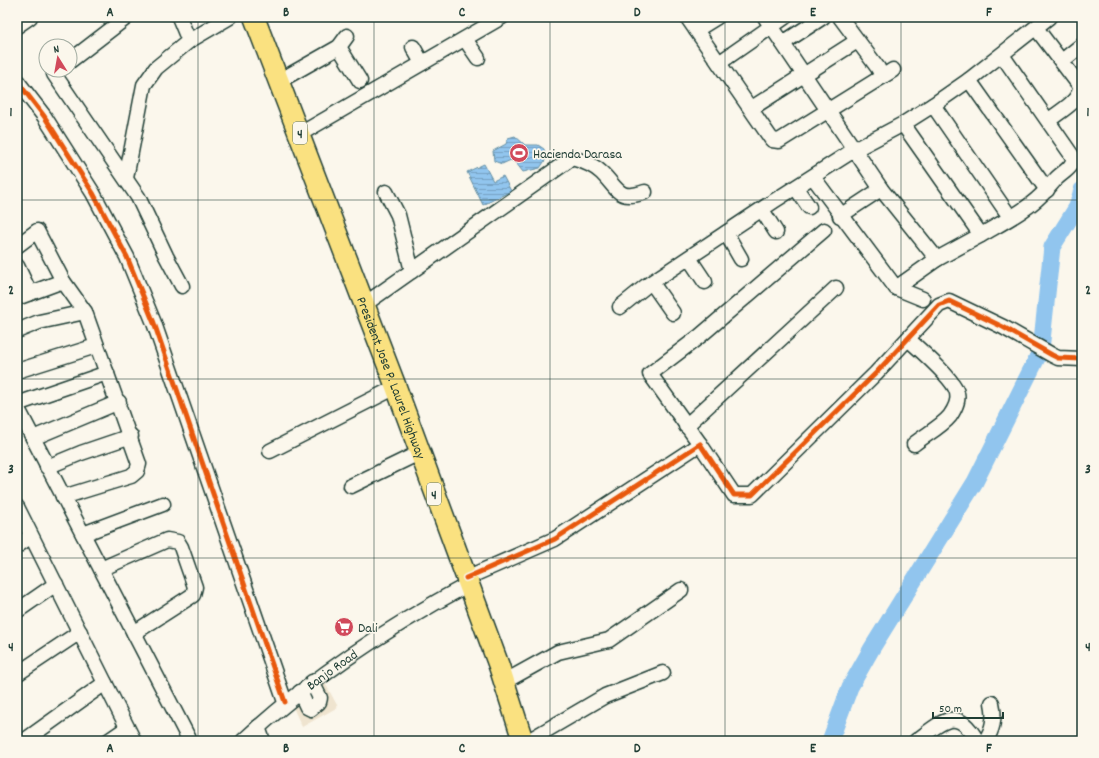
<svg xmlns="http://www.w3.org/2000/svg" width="1099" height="758" font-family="Dekko,sans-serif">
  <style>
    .built { fill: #efe4cf }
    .water { fill: url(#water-rules); stroke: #638fa4 }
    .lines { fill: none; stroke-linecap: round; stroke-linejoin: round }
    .river { stroke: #91c5ee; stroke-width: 17 }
    .minor-casing { stroke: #1f3d34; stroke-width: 17 }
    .highway-casing { stroke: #1f3d34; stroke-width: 23 }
    .minor { stroke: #fbf7ec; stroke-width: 14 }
    .highway { stroke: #fae180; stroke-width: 20 }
    .cycleway-casing { stroke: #fbf7ec; stroke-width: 8 }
    .cycleway { stroke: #e8590c; stroke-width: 5 }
    .grid { fill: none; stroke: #1f3d34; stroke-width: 1; stroke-opacity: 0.55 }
    .labels { text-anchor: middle; stroke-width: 3.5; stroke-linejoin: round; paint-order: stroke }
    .shield { fill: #fbf7ec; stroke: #61756b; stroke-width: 1 }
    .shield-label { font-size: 13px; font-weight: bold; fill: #1f3d34 }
    .poi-label { font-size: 14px; fill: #1f3d34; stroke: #fbf7ec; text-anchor: start }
    .street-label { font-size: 14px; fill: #1f3d34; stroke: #fbf7ec }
    .neatline { fill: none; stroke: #1f3d34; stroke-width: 1.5 }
    .grid-label { font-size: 13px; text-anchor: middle; font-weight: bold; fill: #1f3d34 }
  </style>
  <defs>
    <pattern id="water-rules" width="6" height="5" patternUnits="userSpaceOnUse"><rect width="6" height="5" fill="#91c5ee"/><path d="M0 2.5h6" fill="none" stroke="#76a1c2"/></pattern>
  </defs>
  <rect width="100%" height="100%" fill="#fbf7ec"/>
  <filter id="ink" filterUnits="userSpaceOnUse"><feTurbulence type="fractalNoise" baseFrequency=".025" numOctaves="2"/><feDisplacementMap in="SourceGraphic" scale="8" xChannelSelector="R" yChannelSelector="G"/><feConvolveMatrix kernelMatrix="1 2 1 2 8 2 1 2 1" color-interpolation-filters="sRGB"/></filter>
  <g filter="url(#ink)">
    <path class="built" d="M324,681l14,26 -36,20 -11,-24z"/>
    <path class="water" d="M515,136l10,9h13l6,4 2,10 -6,9 -17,4 -7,-9 -5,-3 -9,4 -8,-3 -1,-10 13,-7 2,-6z
      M484,164l9,17 10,-5 8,15 -28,14 -16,-33z"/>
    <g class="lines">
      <path class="river" d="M830,741l20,-54 22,-39 103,-166 66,-132 11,-103 25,-40 5,-17"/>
      <g class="minor-casing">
        <g id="minor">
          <path d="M179,17l10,24"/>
          <path d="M687,17l85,123 7,1 114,-71"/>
          <path d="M765,17l116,172 56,70"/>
          <path d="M840,17l38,51 4,9"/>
          <path d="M17,26l13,-9"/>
          <path d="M1036,28l44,58c1,15 -20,25 -31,34"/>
          <path d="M696,30l21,-13"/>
          <path d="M465,39l13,19"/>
          <path d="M783,43l40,-26"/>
          <path d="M339,47l21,34"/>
          <path d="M413,47l9,16"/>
          <path d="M70,61l57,-44"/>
          <path d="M1062,61l20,-16"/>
          <path d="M719,63l66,-46"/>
          <path d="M59,70l-5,4 84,123 28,59 16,30"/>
          <path d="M969,80l78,110"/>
          <path d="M17,81l27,35 49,77 34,64 27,66 131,379"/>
          <path d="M279,81l60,-34 8,-11"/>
          <path d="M933,105l77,112"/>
          <path d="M752,108l105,-67"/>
          <path d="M300,134l202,-117"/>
          <path d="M813,177l83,111 41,-29 44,-24 -78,-111"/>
          <path d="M126,178l18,-93 12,-17 33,-27 41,-24"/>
          <path d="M796,188l13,19"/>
          <path d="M386,192l12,23 14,56"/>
          <path d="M762,210l14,22"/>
          <path d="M840,216l41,-27"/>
          <path d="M726,233l15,26"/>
          <path d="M981,235c22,-13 49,-26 66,-46 3,-3 5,-6 8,-9 7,-8 19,-12 18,-23l-71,-102"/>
          <path d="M17,246l20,-15 26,50 22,31 54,152 -2,7 -6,5 -68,21"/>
          <path d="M689,258l16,24"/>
          <path d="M17,266l13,27"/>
          <path d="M652,283l21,30"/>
          <path d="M896,288l27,11"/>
          <path d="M17,298l46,-17"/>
          <path d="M365,304l207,-146c11,3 22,7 30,15 17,17 16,28 43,19"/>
          <path d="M620,307l26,-21 128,-85 80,-51 49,-26 30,-19 36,-25 80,-63"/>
          <path d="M17,331l22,-9 46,-10"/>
          <path d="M908,339c11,10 47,41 49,54 2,7 -3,17 -7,23 -9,11 -25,19 -36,28"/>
          <path d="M17,371l79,-25"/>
          <path d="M17,404l90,-31"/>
          <path d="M17,407l173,334"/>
          <path d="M686,426l150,-138"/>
          <path d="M33,438l86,-36"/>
          <path d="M700,444l-50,-70 50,-38 124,-106"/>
          <path d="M270,451l126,-64"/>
          <path d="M47,467l34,-14 50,-17"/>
          <path d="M351,486l68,-33"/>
          <path d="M17,507l117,234"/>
          <path d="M83,534l80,-30"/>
          <path d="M17,546l14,-10"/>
          <path d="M101,569l66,-29 11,2 3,5 14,40 -2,8 -59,38"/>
          <path d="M466,578l89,-39 145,-95 34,51h18l124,-122 63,-68 10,-4 54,26 49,28 6,3 24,1"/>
          <path d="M17,611l39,-27"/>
          <path d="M17,674l63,-42"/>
          <path d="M504,682l54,-30 51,-12 72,-50"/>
          <path d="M300,692l7,15 4,2 8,-7 1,-4 -8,-16"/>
          <path d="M258,727l5,14"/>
          <path d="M24,741l81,-58"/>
          <path d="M108,741l19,-13"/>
          <path id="s1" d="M243,741c68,-63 144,-113 226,-157"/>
          <path d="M528,741l77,-45 58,-23"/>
          <path d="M916,741c25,-18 41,-37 61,0"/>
          <path d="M985,741c8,-11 10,-25 7,-38"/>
        </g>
      </g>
      <g class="highway-casing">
        <g id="highway">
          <path id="s2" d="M254,17l142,370 103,279 24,75"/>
        </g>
      </g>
      <use href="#minor" class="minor"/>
      <use href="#highway" class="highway"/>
      <g class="cycleway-casing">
        <path id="cycleway" d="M17,81l27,35 49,77 34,64 27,66 131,379
          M466,578l89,-39 145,-95 34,51h18l124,-122 63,-68 10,-4 54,26 49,28 6,3 24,1"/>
      </g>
      <use href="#cycleway" class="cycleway"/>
    </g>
  </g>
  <path class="grid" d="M198,17v724M374,17v724M550,17v724M725,17v724M901,17v724M17,200h1065M17,379h1065M17,558h1065"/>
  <defs>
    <g id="stadium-disc" transform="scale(1)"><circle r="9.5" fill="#d1495b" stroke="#fbf7ec"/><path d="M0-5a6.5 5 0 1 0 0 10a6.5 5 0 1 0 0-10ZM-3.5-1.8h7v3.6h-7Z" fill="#fff"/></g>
    <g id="supermarket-disc" transform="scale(1)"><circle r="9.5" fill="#d1495b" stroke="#fbf7ec"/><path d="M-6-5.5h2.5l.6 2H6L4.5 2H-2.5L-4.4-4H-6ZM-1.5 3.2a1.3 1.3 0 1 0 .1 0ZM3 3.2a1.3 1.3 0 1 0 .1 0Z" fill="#fff"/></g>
  </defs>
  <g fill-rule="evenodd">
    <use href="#stadium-disc" x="519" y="153"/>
    <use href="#supermarket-disc" x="344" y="627"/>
  </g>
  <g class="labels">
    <g class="shield">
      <rect x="293" y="122" width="14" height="22" rx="3"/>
      <rect x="427" y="483" width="14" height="22" rx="3"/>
    </g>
    <g class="shield-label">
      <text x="300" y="138">4</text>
      <text x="434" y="499">4</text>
    </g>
    <g class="poi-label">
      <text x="533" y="158">Hacienda Darasa</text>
      <text x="358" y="632">Dali</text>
    </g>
    <g class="street-label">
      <text dy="5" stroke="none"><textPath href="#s2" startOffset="386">President Jose P. Laurel Highway</textPath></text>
      <text dy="5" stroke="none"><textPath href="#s1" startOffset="114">Banjo Road</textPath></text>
    </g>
  </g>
  <rect width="1099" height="758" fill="none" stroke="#fbf7ec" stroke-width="44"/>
  <g transform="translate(58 58) rotate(349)"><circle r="19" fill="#fbf7ec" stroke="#a3ada2"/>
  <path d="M0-3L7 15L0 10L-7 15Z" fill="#d1495b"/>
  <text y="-6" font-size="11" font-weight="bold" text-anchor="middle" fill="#1f3d34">N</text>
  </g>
  <path d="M933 712v6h70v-6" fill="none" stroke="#1f3d34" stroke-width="2"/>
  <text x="939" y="712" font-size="12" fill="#1f3d34" stroke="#fbf7ec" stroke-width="3" paint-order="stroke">50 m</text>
  <rect x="22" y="22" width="1055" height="714" class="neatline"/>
  <g class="grid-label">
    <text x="110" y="16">A</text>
    <text x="286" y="16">B</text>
    <text x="462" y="16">C</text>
    <text x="637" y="16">D</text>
    <text x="813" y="16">E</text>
    <text x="989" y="16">F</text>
    <text x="11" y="116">1</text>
    <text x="1088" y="116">1</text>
    <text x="11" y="294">2</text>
    <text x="1088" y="294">2</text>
    <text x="11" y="473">3</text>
    <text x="1088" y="473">3</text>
    <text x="11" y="651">4</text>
    <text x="1088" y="651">4</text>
    <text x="110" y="752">A</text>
    <text x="286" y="752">B</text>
    <text x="462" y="752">C</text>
    <text x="637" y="752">D</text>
    <text x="813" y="752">E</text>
    <text x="989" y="752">F</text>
  </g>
</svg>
